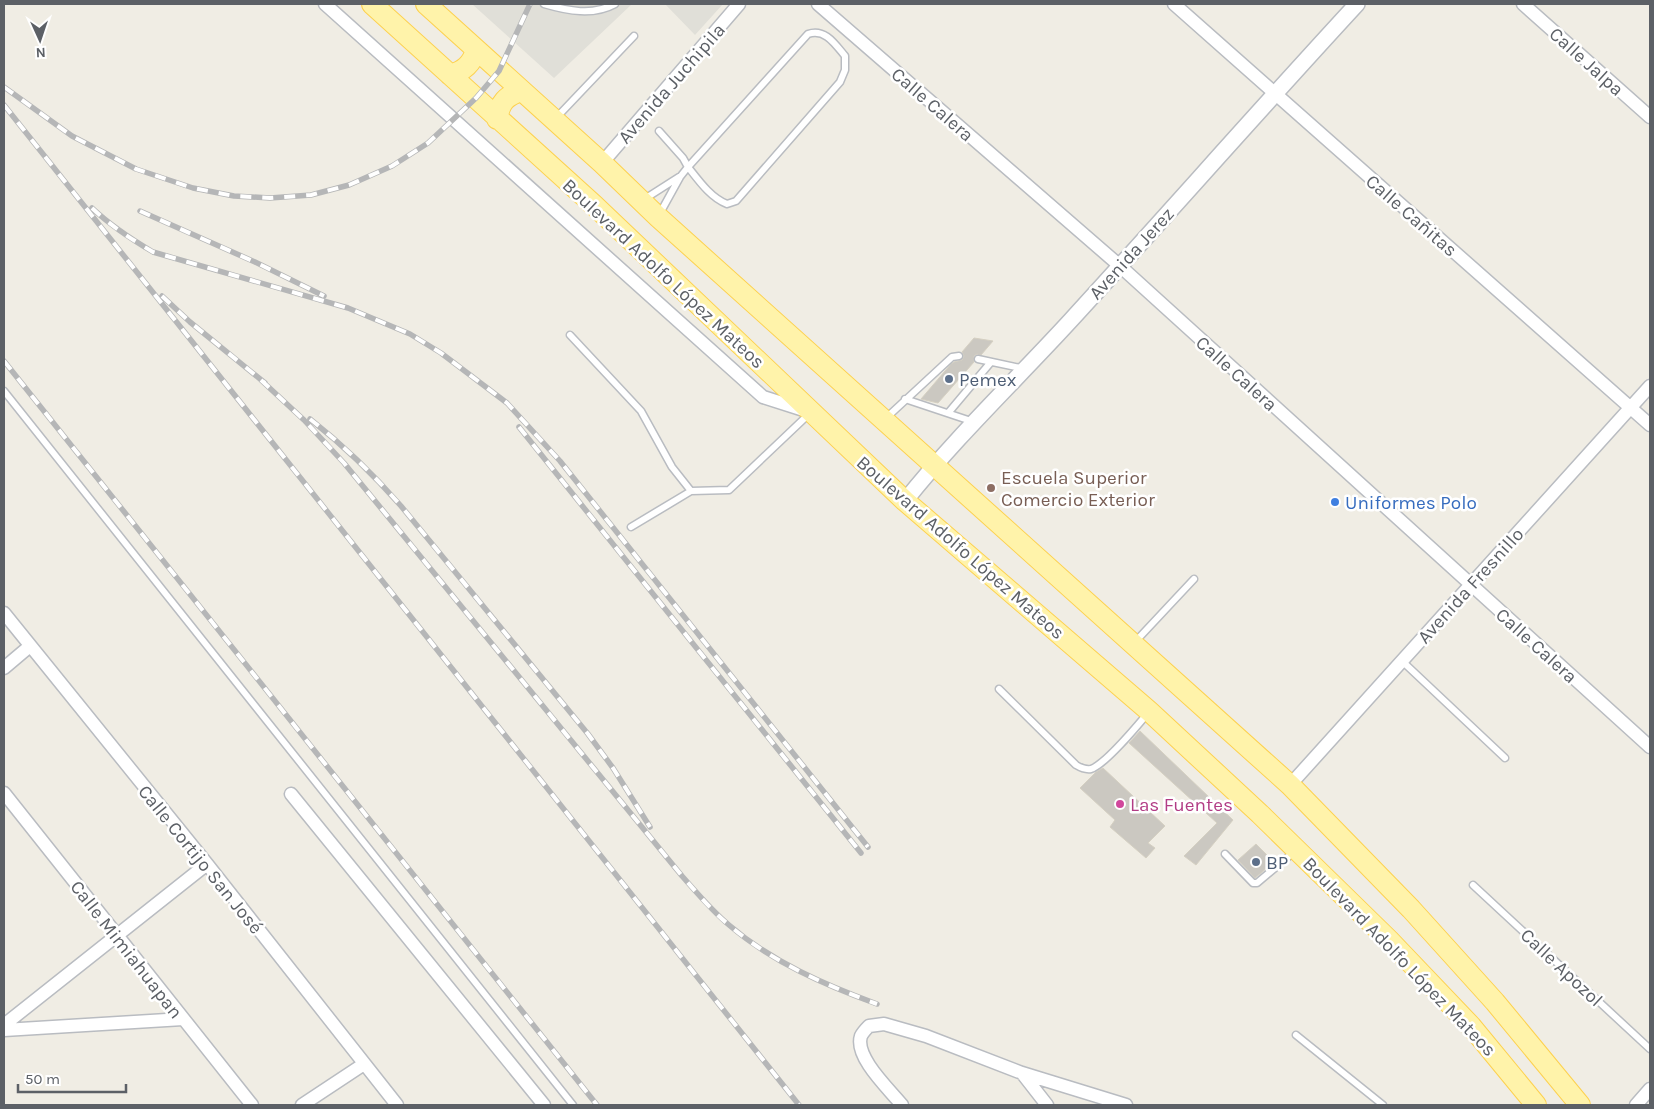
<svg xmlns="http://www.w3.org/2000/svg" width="1654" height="1109" font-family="Karla,sans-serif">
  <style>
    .industrial { fill: #e0dfd8 }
    .building { fill: #cbc8c1; stroke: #d5d0c2 }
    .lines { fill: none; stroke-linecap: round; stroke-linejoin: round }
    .service-casing { stroke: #b9bcc1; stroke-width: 9 }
    .minor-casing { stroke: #b9bcc1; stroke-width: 15 }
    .tertiary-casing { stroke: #b9bcc1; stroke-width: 18 }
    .primary-casing { stroke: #fdd14f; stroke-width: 22 }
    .service { stroke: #fff; stroke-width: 6 }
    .minor { stroke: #fff; stroke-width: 12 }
    .tertiary { stroke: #fff; stroke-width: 15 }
    .primary { stroke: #fff3aa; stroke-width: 20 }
    .rail-casing { stroke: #b5b6b7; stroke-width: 5.5 }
    .rail { stroke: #fff; stroke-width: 4; stroke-dasharray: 11; stroke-linecap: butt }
    .service-dot { fill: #5c6f8a; stroke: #fff; stroke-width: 2 }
    .education-dot { fill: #8d6e63; stroke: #fff; stroke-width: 2 }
    .shop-dot { fill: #3f7fe0; stroke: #fff; stroke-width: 2 }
    .hotel-dot { fill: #d1479c; stroke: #fff; stroke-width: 2 }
    .labels { text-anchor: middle; stroke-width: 5; stroke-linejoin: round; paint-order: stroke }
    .street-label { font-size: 19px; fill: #5c6066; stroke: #fff }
    .service-label { font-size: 19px; fill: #4e5e75; stroke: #fff; text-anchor: start }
    .education-label { font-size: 19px; fill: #785e54; stroke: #fff; text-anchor: start }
    .shop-label { font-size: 19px; fill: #366cbe; stroke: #fff; text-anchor: start }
    .hotel-label { font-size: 19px; fill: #b23c85; stroke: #fff; text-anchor: start }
  </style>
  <rect width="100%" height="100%" fill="#f0ede4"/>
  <path class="industrial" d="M472,4h160l-78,74z
    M665,4h58l-28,31z"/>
  <path class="building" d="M974,338l19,3 -12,14 -4,-1 -3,2v6l-36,41 -17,-4 30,-35 3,-2 8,-2 2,-4 -2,-4z
    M1140,731l93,89 -37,45 -12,-9 33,-33 -88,-80z
    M1103,768l62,58 -17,17 7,5 -9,10 -36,-31 5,-7 -35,-32 16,-16z
    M1256,844l18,18 -19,16 -17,-18z"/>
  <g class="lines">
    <g class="service-casing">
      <path id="service" d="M544,4c24,7 49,12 71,0
        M557,117l77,-81
        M659,131l24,27 5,9 120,-133c17,-6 27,10 37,22v14l-5,12 -104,119 -9,3c-16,-6 -28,-23 -39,-37l-8,10 -21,38
        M643,200l36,-23
        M570,335l71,76 31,56 19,24 -60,36
        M978,359l47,10
        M4,391l569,714
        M905,399l69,23
        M949,412l42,-50
        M885,419l67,-62 7,-1
        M691,491l38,-1 80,-76
        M1135,642l59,-63
        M1402,661l103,97
        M999,689l77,76c5,3 9,5 15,4 15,-5 46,-43 57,-56
        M1225,854l28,29h4l38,-32
        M1473,885l177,164
        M1296,1035l87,70"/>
    </g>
    <g class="minor-casing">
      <path id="minor" d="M325,4l438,393 44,14
        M818,4l302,262 530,481
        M1174,4l476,421
        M1523,4l127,113
        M602,163l137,-159
        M4,613l203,251 190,241
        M4,668l26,-22
        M1290,785l360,-399
        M4,793l248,312
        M291,794l253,311
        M4,1025l203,-161
        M4,1030l179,-11
        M1022,1073l25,32
        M302,1105l62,-41
        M902,1105c-12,-15 -48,-48 -41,-69 2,-4 5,-7 8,-10l15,-2 42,12 96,37 104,32
        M1636,1105l14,-16"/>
    </g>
    <g class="tertiary-casing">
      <path id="tertiary" d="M905,501c51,-64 111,-121 166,-181 96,-105 190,-212 286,-316"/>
    </g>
    <g class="primary-casing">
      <path id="primary" d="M372,4l223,202 310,295 244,210 111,103 129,126 82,86 65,79
        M426,4l176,159 56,54 632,568 121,124 84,93 85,103
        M450,75c14,-4 22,-11 26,-25
        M497,119c3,-17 9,-23 24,-28"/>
    </g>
    <use href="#service" class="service"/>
    <use href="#minor" class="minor"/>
    <use href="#tertiary" class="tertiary"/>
    <use href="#primary" class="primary"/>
    <g class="rail-casing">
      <path id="rail" d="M4,87l68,49 64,33 57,19 41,8 36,2 41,-3 38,-10 43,-19 36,-23 48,-45 23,-27 31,-67
        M4,105l795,1000
        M92,208c19,18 39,31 61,44l195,56 62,26 31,19 66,50 53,58 308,386
        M140,211l115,51 69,34
        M162,296l28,26 75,61
        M4,361l593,744
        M261,380l43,40 40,43 338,413c15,17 30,35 47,49 43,37 96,60 148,79
        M310,419c33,26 63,55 91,87l187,228 25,34 37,59
        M519,427l342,426"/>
    </g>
    <use href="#rail" class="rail"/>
  </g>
  <g class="service-dot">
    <circle cx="949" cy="379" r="5"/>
    <circle cx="1256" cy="862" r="5"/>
  </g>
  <circle class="education-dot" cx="991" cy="488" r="5"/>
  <circle class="shop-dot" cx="1335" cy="502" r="5"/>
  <circle class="hotel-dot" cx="1120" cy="804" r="5"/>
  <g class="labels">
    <g class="street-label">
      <text transform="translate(1587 61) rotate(42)" y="7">Calle Jalpa</text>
      <text transform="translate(671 83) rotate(-49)" y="7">Avenida Juchipila</text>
      <text transform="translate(933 104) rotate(41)" y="7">Calle Calera</text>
      <text transform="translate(1412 215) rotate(41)" y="7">Calle Cañitas</text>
      <text transform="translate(1131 253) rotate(-48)" y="7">Avenida Jerez</text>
      <text transform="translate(664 273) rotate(43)" y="7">Boulevard Adolfo López Mateos</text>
      <text transform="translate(1237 373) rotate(42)" y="7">Calle Calera</text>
      <text transform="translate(961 547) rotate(41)" y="7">Boulevard Adolfo López Mateos</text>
      <text transform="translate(1470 585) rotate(-48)" y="7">Avenida Fresnillo</text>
      <text transform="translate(1537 645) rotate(42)" y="7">Calle Calera</text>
      <text transform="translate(201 859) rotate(51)" y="7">Calle Cortijo San José</text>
      <text transform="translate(127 949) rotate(52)" y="7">Calle Mimiahuapan</text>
      <text transform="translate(1400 956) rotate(46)" y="7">Boulevard Adolfo López Mateos</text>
      <text transform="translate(1562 967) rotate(43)" y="7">Calle Apozol</text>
    </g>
    <g class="service-label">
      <text x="959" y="386">Pemex</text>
      <text x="1266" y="869">BP</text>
    </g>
    <g class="education-label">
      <text x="1001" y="484">Escuela Superior<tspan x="1001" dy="22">Comercio Exterior</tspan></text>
    </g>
    <g class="shop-label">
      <text x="1345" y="509">Uniformes Polo</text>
    </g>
    <g class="hotel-label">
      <text x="1130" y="811">Las Fuentes</text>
    </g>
  </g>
  <rect width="1654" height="1109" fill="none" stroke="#5c6066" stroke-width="10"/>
  <g transform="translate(40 40) rotate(177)" stroke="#ffffff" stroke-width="4" paint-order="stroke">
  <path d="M0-4L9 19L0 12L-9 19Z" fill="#5c6066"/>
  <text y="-8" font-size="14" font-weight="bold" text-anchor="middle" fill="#5c6066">N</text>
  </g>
  <path d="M18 1084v8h108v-8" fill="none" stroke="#5c6066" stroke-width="2.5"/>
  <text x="25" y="1084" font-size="15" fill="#5c6066" stroke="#ffffff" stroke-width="4" paint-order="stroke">50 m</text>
</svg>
